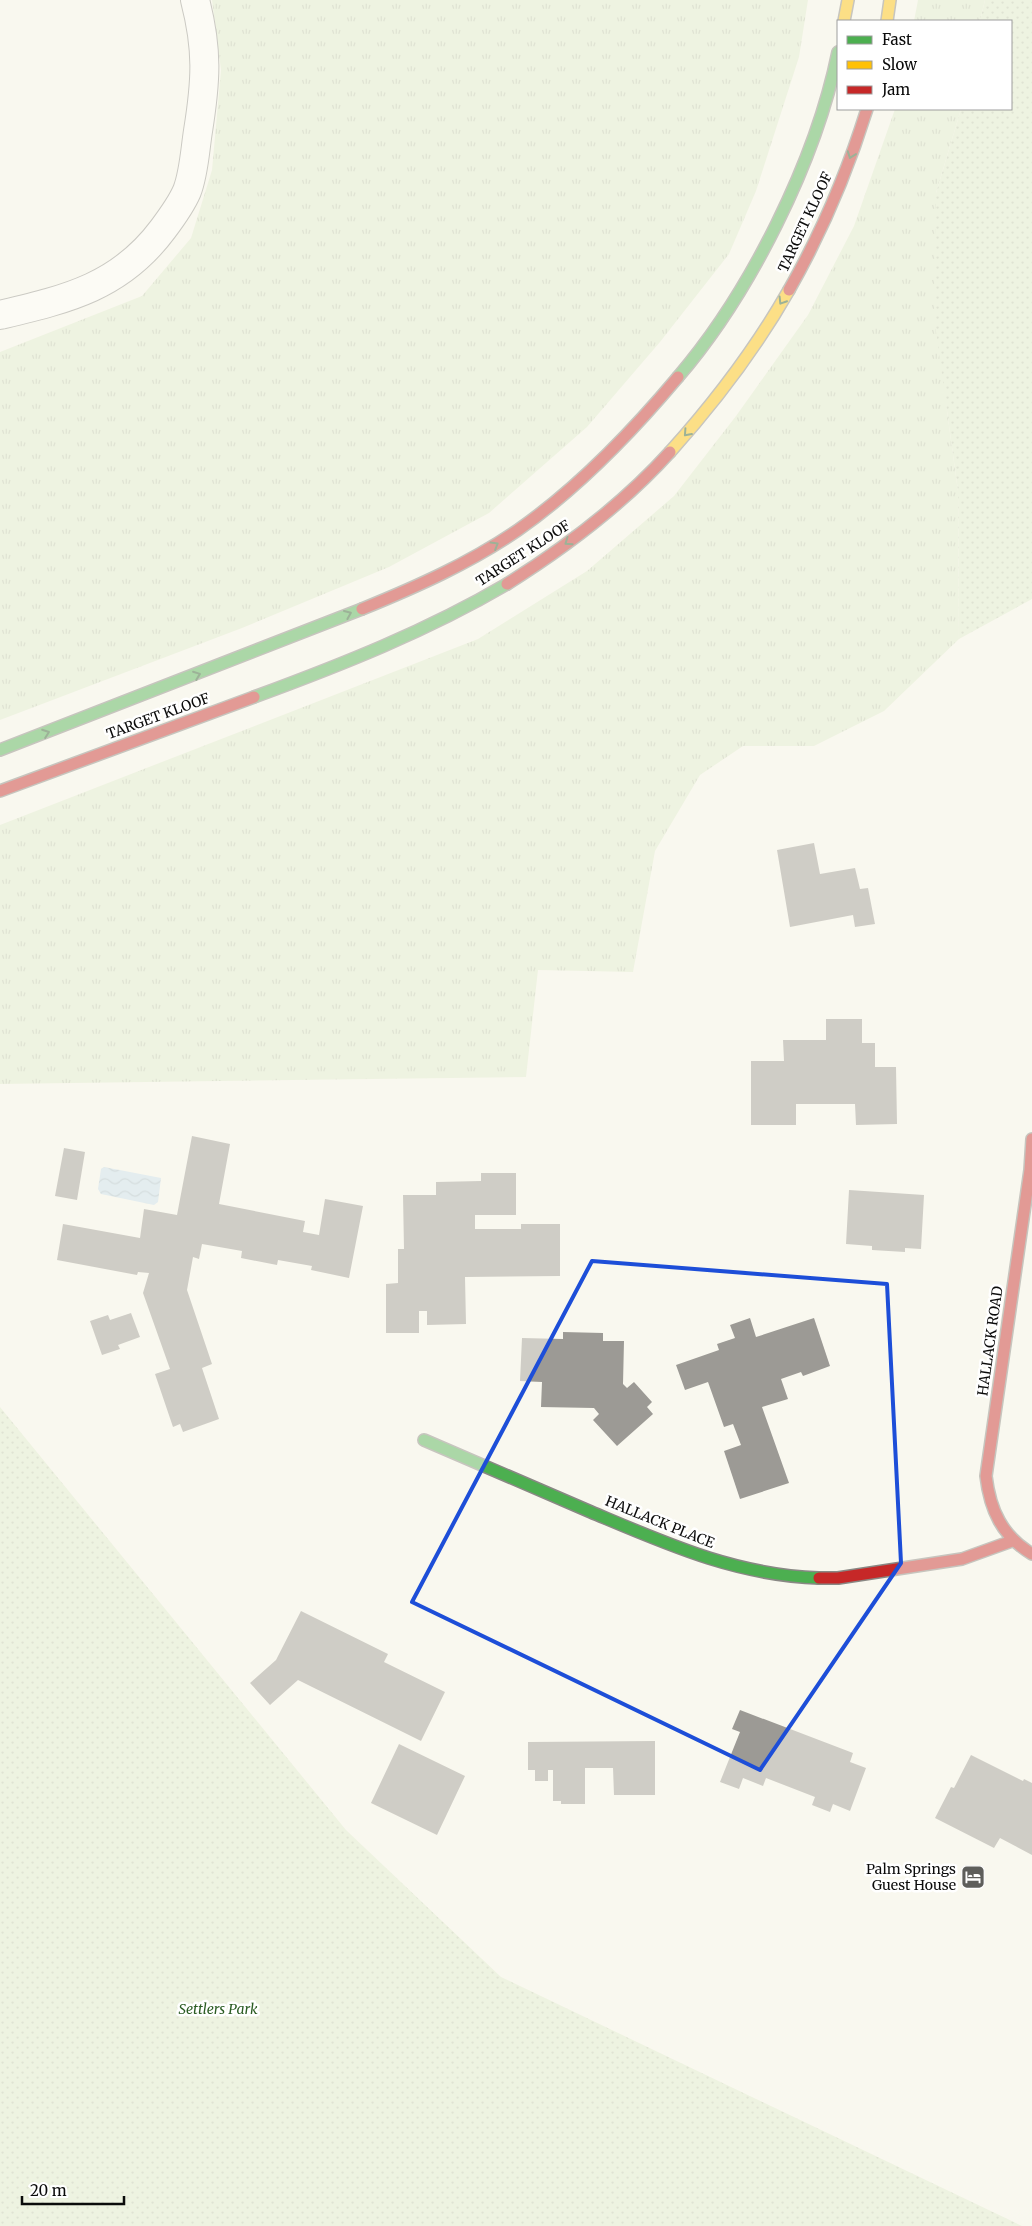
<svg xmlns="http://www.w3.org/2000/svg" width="1032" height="2226" font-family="Merriweather,serif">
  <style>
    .grass { fill: url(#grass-tufts) }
    .park { fill: url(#park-dots) }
    .water { fill: url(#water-waves) }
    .building { fill: #9c9a95 }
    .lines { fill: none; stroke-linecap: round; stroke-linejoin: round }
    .street-casing { stroke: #92928e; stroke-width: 30 }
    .fast-casing { stroke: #898884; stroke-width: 14 }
    .slow-casing { stroke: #898884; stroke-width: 14 }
    .jam-casing { stroke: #898884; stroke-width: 14 }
    .street { stroke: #fefefd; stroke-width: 28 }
    .fast { stroke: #4caf50; stroke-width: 11 }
    .slow { stroke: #ffc107; stroke-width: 11 }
    .jam { stroke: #c62828; stroke-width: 11 }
    .oneway { stroke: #2c5d2e }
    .marked { fill: none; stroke: #1d4ed8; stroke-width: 4; stroke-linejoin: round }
    .labels { text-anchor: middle; stroke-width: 5; stroke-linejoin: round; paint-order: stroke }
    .street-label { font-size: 14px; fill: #0b0b0b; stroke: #fff }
    .poi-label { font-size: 14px; fill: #0b0b0b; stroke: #fff; text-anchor: end }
    .park-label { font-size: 14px; font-style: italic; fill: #2b5c23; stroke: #fff }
  </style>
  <defs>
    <pattern id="grass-tufts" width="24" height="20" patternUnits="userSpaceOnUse" patternTransform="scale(1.25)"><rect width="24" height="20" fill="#e1edd1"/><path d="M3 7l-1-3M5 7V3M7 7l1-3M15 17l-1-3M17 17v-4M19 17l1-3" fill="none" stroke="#c0cab2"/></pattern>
    <pattern id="park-dots" width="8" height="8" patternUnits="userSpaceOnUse" patternTransform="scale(1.25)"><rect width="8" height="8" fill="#e1edd1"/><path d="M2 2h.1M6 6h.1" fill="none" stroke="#c0cab2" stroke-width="1.8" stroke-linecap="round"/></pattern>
    <pattern id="water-waves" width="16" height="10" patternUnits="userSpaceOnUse" patternTransform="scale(1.25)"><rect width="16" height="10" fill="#c9e0ef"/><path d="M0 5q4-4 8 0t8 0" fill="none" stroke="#abbfcc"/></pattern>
  </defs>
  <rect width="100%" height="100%" fill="#f9f8ef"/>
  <path class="grass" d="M212,0h596l-9,57 -43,134 -27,63 -69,88 -73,85 -98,86 -100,54 -147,61 -242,92v-368l142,-56 49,-58 21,-68 9,-100z
    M918,0h67l-5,21h-66z
    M895,109h66l-25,84 11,218 11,80 1,148 -75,72 -70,35h-71l-43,29 -45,76 -22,121 -95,-2 -12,107 -526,7v-259l478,-186 109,-68 87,-75 62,-80 72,-101 46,-89z"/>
  <path class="park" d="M985,0h47v599l-73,40 -1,-148 -24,-174 2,-124 25,-84h50v-88h-31z
    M0,1407l346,423 155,147 521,249h-1022z"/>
  <path class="water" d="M104,1167l57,11 -3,24 -4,3 -53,-11 -3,-5 3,-20z"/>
  <path class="building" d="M814,843l6,31 35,-6 5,21 8,-1 7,36 -20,3 -2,-12 -63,12 -13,-77z
    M826,1019h36v24h13v24h21l1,57 -41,1 -1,-21h-59v21h-45v-64h33l-1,-21h43z
    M192,1136l38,8 -11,60 86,17 -2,11 16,3 6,-36 38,7 -14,72 -38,-8 1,-4 -34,-6 -1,5 -36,-7 1,-7 -40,-7 -3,15 -6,-2 -6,33 25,74 -10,4 17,51 -36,13 -3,-8 -7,3 -18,-53 15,-5 -27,-76 6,-20 -11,-1 -1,3 -80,-15 6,-36 77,14 4,-29 33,6z
    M64,1148l21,4 -8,48 -22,-4z
    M481,1173h35v42h-41v14h46v-5h39v52l-95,1 1,47 -39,1v-14h-8v22h-33v-49l12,-1v-34h6l-1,-54h33v-13l45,-1z
    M849,1190l75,5 -3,54 -16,-1v4l-33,-2v-4l-26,-2z
    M131,1313l9,24 -22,8 2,4 -18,6 -12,-34 18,-6 2,5z
    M750,1318l6,19 58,-19 16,48 -27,10 -2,-4 -20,7 7,20 -26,8 27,76 -49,16 -16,-48 17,-6 -8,-21 -9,3 -16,-45 -23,8 -9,-25 43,-15 -2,-6 18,-6 -5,-13z
    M563,1332l40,1v8h21l-1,43 4,4 7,-6 18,20 -5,5 6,7 -36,32 -24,-26 6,-6 -5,-6 -53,-1 1,-25 -22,-1 2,-43 41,1z
    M301,1611l87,43 -4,8 61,30 -24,49 -123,-61 -28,25 -20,-22 26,-23z
    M740,1710l113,43 -3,9 16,6 -16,43 -17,-7 -3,8 -18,-7 3,-8 -49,-19 -3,8 -20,-8 -4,11 -19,-7 20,-50 -8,-3z
    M655,1741v54h-41l-1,-27h-28v36h-24v-3h-8v-31h-5v11h-13v-11h-7v-28z
    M399,1744l66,32 -28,59 -66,-32z
    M971,1755l52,26 1,-2 8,4v72l-32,-17 -6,10 -59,-30 16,-31 3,1z"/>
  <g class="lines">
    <g class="street-casing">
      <path id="street" d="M0,315c67,-16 120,-28 163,-86 9,-12 18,-24 24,-38 7,-18 8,-41 11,-60 8,-50 10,-81 -3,-131"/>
    </g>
    <g class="fast-casing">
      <path id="fast" d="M678,377c72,-84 138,-216 160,-325
        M254,697c87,-32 173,-66 253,-113
        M0,750l362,-141
        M424,1440c56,24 112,48 167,72 76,32 144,63 228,66"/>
    </g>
    <g class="slow-casing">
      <path id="slow" d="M844,21l4,-21
        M887,21l3,-21
        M670,452c45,-50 86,-104 119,-162"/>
    </g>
    <g class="jam-casing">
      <path id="jam" d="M789,290c33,-58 58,-117 78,-181
        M507,584c59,-37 116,-80 163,-132
        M362,609c54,-22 108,-46 156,-79 60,-42 113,-97 160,-153
        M0,791l254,-94
        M1032,1139l-2,31 -44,306c4,34 16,60 46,78
        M819,1578h19l124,-19 50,-18"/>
    </g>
    <use href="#street" class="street"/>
    <use href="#fast" class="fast"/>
    <use href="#slow" class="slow"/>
    <use href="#jam" class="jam"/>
  </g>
  <defs><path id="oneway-chevron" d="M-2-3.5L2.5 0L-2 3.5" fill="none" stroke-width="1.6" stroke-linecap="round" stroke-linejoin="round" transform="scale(1.25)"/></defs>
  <g class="oneway">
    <use href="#oneway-chevron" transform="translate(851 155) rotate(110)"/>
    <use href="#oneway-chevron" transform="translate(782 301) rotate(122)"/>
    <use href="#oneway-chevron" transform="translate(687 433) rotate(132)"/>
    <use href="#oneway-chevron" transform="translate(568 542) rotate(145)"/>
    <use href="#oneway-chevron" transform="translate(495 545) rotate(-31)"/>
    <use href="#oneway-chevron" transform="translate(348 614) rotate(-23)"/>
    <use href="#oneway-chevron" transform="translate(197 675) rotate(-21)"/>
    <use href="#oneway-chevron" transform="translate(46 733) rotate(-20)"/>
  </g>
  <path d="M0 0H1032V2226H0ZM592,1261l295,23 14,279 -141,207 -348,-168z" fill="#f9f8ef" fill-opacity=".55" fill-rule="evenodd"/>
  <path class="marked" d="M592,1261l295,23 14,279 -141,207 -348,-168z"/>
  <defs>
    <g id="hotel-square" transform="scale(1.25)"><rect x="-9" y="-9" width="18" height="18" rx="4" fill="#5e5e5b" stroke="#fff"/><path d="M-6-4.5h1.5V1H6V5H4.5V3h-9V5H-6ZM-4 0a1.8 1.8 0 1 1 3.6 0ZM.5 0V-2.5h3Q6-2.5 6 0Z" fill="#fff"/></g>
  </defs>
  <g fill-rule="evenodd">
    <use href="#hotel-square" x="973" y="1877"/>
  </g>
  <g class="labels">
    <g class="street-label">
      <text transform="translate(805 222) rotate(-65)" y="5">TARGET KLOOF</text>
      <text transform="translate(523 553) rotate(-33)" y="5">TARGET KLOOF</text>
      <text transform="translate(158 716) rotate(-20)" y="5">TARGET KLOOF</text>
      <text transform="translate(990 1341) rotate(-82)" y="5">HALLACK ROAD</text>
      <text transform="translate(660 1522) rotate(22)" y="5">HALLACK PLACE</text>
    </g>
    <g class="poi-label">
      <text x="956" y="1874">Palm Springs<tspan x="956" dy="16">Guest House</tspan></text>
    </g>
    <g class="park-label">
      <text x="218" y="2014">Settlers Park</text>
    </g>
  </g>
  <rect x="837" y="20" width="175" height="90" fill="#ffffff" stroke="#9d9d9d"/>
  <rect x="847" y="36" width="25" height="8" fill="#4caf50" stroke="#9d9d9d"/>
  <text x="882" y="45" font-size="15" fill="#0b0b0b">Fast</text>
  <rect x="847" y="61" width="25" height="8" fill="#ffc107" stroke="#9d9d9d"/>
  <text x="882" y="70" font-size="15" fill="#0b0b0b">Slow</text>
  <rect x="847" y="86" width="25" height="8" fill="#c62828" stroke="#9d9d9d"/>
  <text x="882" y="95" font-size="15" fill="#0b0b0b">Jam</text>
  <path d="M22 2196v8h102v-8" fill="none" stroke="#0b0b0b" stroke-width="2.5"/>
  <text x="30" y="2196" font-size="15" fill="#0b0b0b" stroke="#ffffff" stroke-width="4" paint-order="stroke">20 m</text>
</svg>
